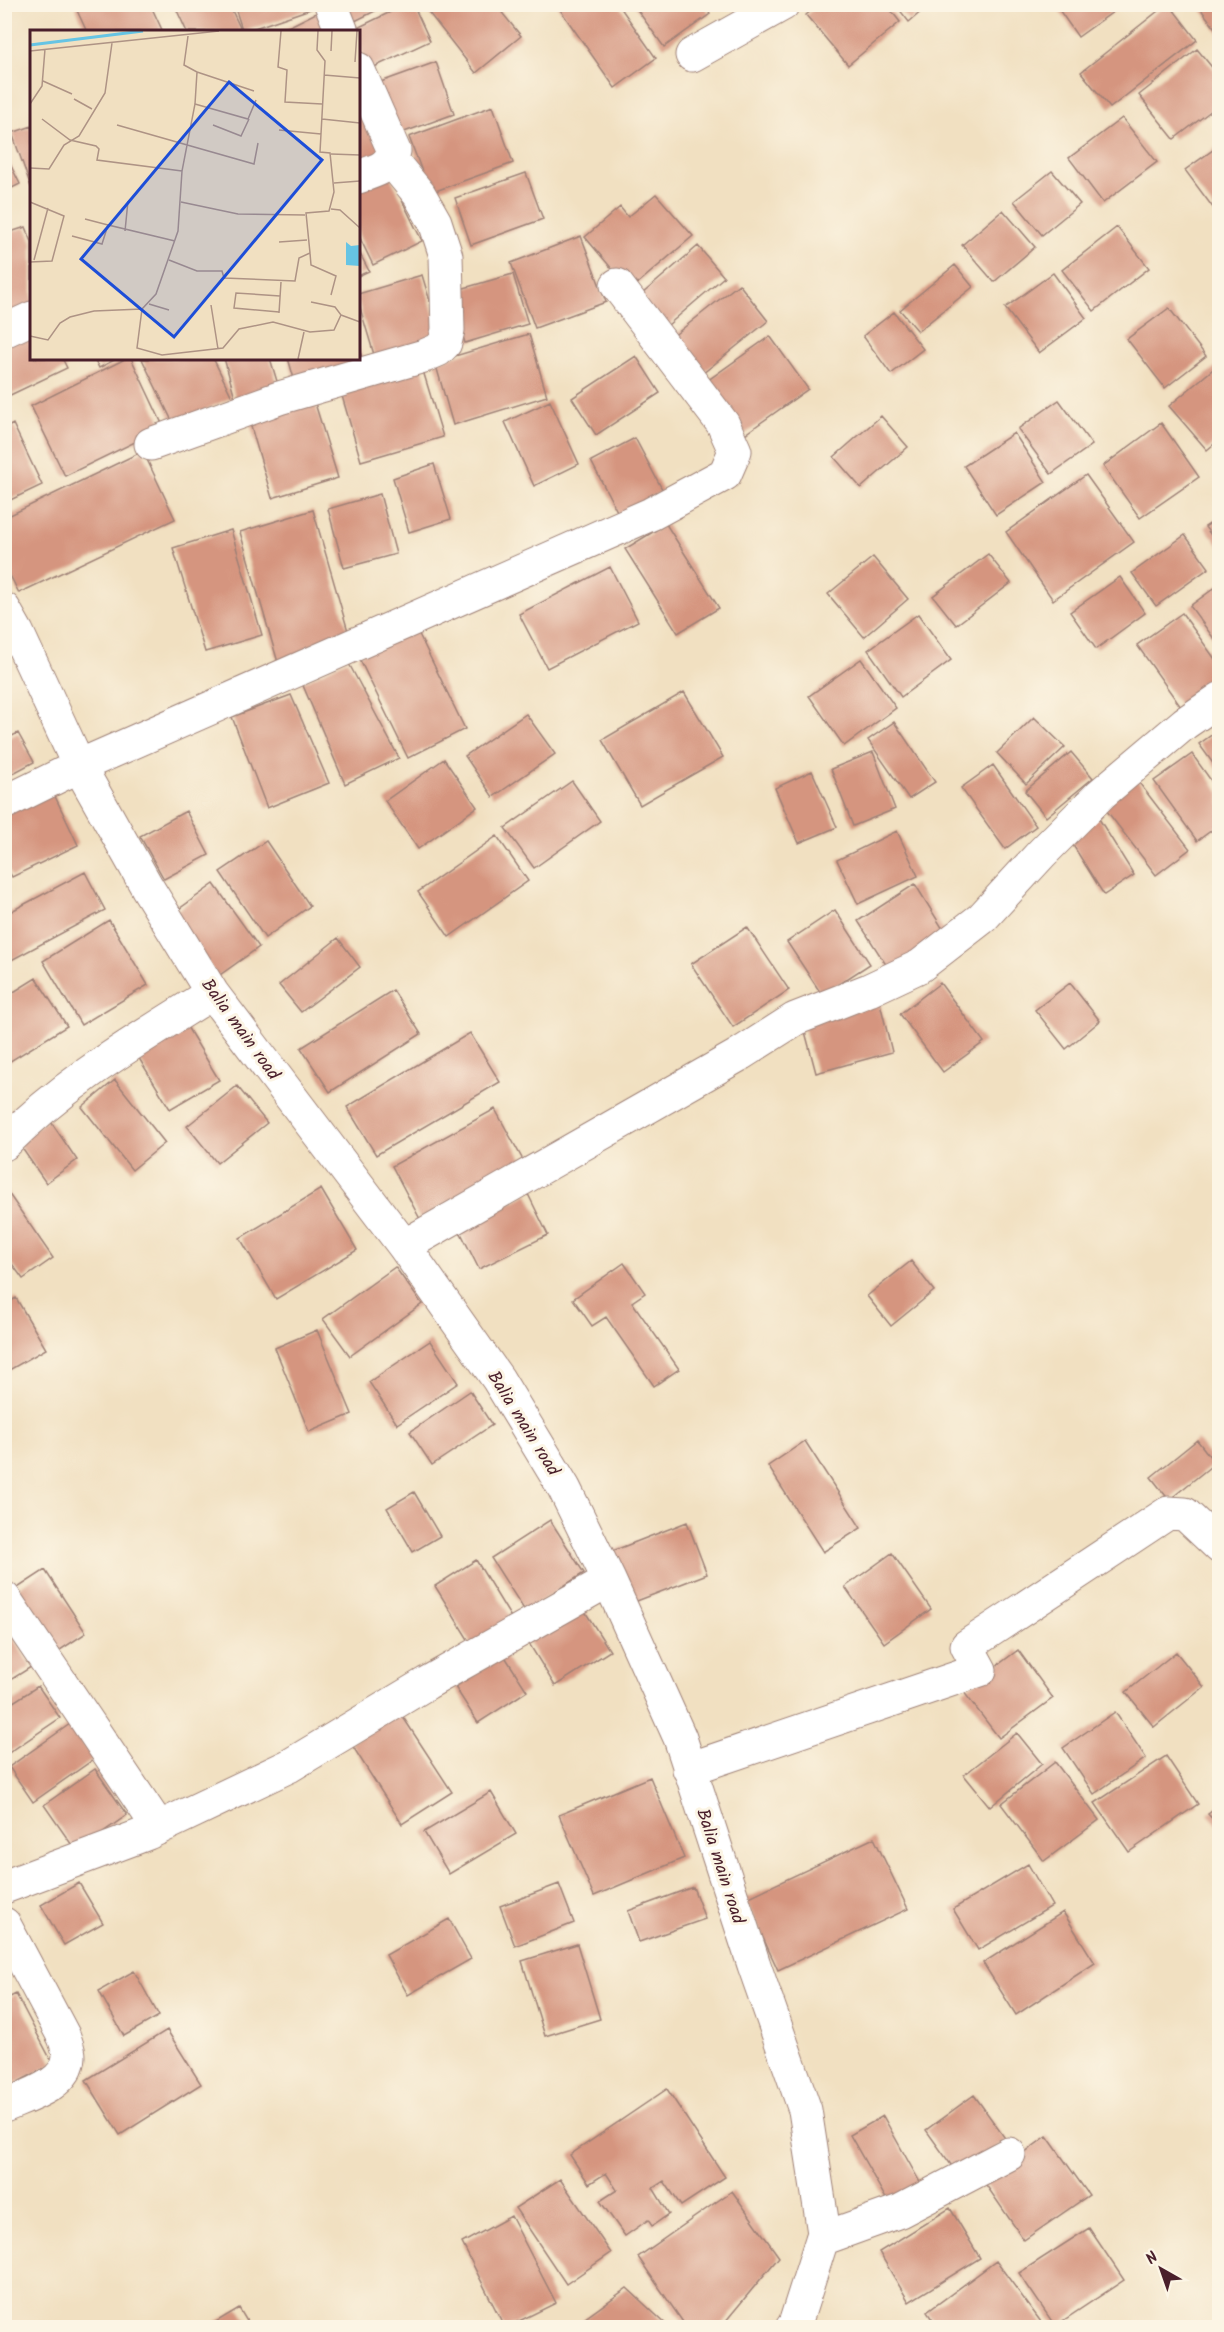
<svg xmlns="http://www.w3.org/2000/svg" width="1224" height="2332" font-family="Kalam,sans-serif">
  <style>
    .building { fill: #d5957f }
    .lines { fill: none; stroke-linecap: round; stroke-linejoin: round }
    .street-casing { stroke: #9e8076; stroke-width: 35 }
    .street { stroke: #fff; stroke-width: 33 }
    .labels { text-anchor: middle; stroke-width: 6; stroke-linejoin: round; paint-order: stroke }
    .street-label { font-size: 18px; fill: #4a1f2b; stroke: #fcf5e5 }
    .inset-river { fill: none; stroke: #66c4e4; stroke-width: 3 }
    .inset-road { fill: none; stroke: #ae9385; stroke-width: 1.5 }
    .view { fill: #1d4ed8; fill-opacity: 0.15; stroke: #1d4ed8; stroke-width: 3 }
    .inset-edge { fill: none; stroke: #4a1f2b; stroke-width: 3 }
  </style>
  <rect width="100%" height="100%" fill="#fcf5e5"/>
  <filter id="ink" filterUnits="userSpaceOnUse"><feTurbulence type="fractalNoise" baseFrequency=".0167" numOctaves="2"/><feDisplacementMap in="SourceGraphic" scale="12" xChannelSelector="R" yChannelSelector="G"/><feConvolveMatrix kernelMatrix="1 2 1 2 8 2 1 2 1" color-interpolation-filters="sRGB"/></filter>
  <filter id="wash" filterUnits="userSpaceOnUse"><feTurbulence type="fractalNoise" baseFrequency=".008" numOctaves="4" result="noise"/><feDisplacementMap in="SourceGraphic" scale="24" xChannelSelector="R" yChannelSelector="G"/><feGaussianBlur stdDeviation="1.35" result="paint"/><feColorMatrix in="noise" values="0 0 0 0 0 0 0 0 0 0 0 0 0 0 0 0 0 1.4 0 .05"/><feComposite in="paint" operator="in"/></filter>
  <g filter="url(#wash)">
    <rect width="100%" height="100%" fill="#f1e0c1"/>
    <g id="blocks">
      <path class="building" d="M74,4h76l13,28h-76z
        M174,4h55l13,28h-55z
        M338,4h51l-42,21z
        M407,4h6l17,37 -60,28 -12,-25v-12h-9z
        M422,4h73l26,32 -45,37z
        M556,4h62l38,54 -41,30z
        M633,4h70l7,10 -46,33z
        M819,4h67l14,18 -52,43 -42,-50z
        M895,4h35l-21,18z
        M1055,4h69l-46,33z
        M1167,4h2l28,36 -87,68 -29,-36z
        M1197,4h23v31z
        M234,5h88l-79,27z
        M322,10l11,22h-55z
        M1197,49l23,28v27l-46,35 -35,-44z
        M436,62l18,52 -61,22 -18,-52z
        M358,89l31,69 -31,11z
        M493,106l20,57 -83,30 -21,-56z
        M1122,118l35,44 -54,41 -34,-45z
        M32,126v61h-1l-19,-54z
        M1220,145v60l-6,4 -29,-39z
        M4,152l16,32 -16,8z
        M1052,171l28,33 -38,31 -28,-34z
        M526,173l17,46 -72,26 -16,-47z
        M389,174l33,67 -49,24 -15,-31v-45z
        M656,194l37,42 -63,54 -45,-53 35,-30 8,10z
        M1003,210l32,37 -41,35 -32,-37z
        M26,227l6,15v69l-28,9v-86z
        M1117,227l32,41 -55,43 -32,-41z
        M581,236l25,66 -71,26 -24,-65z
        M698,246l26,31 -63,54 -26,-31z
        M358,250l11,21 -11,5z
        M955,265l18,22 -55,44 -18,-21z
        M1053,273l33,45 -47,35 -34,-45z
        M513,274l15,50 -63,19 -15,-51z
        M422,275l19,63 -66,20 -17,-57v-7z
        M739,284l29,37 -71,57 -30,-37z
        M1169,308l37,48 -41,32 -38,-49z
        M894,312l29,37 -32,25 -28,-38z
        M32,326v32h30l5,10 -63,30v-59z
        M529,334l18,62 -94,29 -18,-63z
        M770,336l38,53 -63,45 -38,-53z
        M359,348l6,20 -68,21 -9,-31h70z
        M636,356l24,37 -64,42 -24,-37z
        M94,358h24l-19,10z
        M127,358h4l33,70 -99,48 -34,-70z
        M213,358l19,39 -58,28 -32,-66z
        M224,358h46l9,30 -43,13z
        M421,364l22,73 -82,24 -21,-72z
        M1218,365l2,2v72l-13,11 -38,-44z
        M314,400l24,78 -66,20 -23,-78z
        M1059,400l33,45 -41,29 -33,-45z
        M550,401l29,63 -45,22 -29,-64z
        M881,416l27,31 -47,41 -27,-31z
        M1161,423l38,54 -59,41 -37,-52z
        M13,424l29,61 -38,18v-74z
        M1014,433l32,49 -50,33 -32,-49z
        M635,438l28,53 -44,24 -28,-54z
        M143,451l32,68 -156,74 -15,-30v-45z
        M434,464l17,55 -42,13 -16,-54z
        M1086,475l48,67 -81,58 -47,-68z
        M380,494l16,60 -52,14 -16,-59z
        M313,510l37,128 -71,28 -39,-134z
        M1220,517v30l-15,-20z
        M666,524l53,84 -41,25 -53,-84z
        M231,530l31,105 -57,17 -32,-104z
        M1185,535l24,33 -53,38 -24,-33z
        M988,554l23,29 -55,42 -23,-29z
        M873,557l35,42 -44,38 -36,-43z
        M610,567l28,54 -91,47 -28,-54z
        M1120,577l25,36 -49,36 -26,-37z
        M1220,584v63l-30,-41z
        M1182,613l38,53v18l-37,26 -46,-65z
        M918,614l33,46 -50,37 -33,-47z
        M416,628l49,101 -57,29 -50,-102z
        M861,659l35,49 -52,38 -35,-50z
        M347,660l52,98 -54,26 -43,-101z
        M684,692l39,65 -83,48 -38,-65z
        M291,695l38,88 -62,25 -35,-91z
        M526,714l29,40 -62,43 -28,-41z
        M1034,717l31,30 -39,37 -29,-31z
        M894,722l41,60 -26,17 -41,-59z
        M1220,729v44l-21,-29z
        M18,733l16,29 -30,16v-38z
        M873,752l22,57 -42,17 -22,-57z
        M1071,752l22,26 -47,39 -21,-26z
        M1192,754l28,39v31l-23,17 -43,-60z
        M444,759l33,48 -59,42 -33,-48z
        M993,765l43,61 -31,23 -44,-61z
        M812,771l25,56 -38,16 -24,-55z
        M1137,780l53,69 -34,26 -53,-69z
        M572,781l28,40 -66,47 -29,-40z
        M52,790l26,55 -66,32 -8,-15v-48z
        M186,811l23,44 -45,24 -24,-43z
        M1096,814l38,61 -30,20 -38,-61z
        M897,831l21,45 -60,28 -21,-44z
        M497,836l31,45 -79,56 -31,-45z
        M266,841l44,65 -45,32 -45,-66z
        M85,872l20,38 -101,54v-49z
        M214,884l45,63 -42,30 -45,-63z
        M915,884l31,50 -56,37 -32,-50z
        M835,910l35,54 -48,31 -35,-53z
        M109,920l39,65 -67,40 -38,-64z
        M747,927l42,63 -56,37 -42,-63z
        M338,938l22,29 -59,45 -22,-27z
        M36,978l31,48 -63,39v-67z
        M940,983l44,59 -41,30 -43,-58z
        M1070,983l30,38 -34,28 -31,-39z
        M393,990l28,44 -91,58 -29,-44z
        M880,1003l12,49 -76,21 -13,-49z
        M186,1025l33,55 -49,29 -33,-54z
        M470,1033l30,49 -124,73 -29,-48z
        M115,1080l50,63 -33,27 -50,-63z
        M237,1086l30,37 -50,40 -30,-37z
        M495,1109l29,53 -104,57 -28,-53z
        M49,1119l28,41 -31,23 -29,-42z
        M4,1187l49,71 -30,21 -19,-26z
        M321,1189l36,61 -81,49 -36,-61z
        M528,1194l20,41 -69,34 -20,-40z
        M911,1261l23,30 -43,35 -24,-30z
        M624,1263l21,30 -13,9 47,67 -25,17 -48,-69 -14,9 -19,-27z
        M395,1267l27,37 -72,52 -27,-37z
        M16,1298l30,51 -42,24v-68z
        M317,1330l35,84 -43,18 -34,-84z
        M430,1341l28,42 -61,41 -28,-42z
        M470,1391l22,34 -60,40 -22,-33z
        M1197,1440l18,23 -46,37 -18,-23z
        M805,1441l56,87 -38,24 -55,-86z
        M414,1492l26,44 -27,16 -26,-44z
        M550,1520l34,53 -59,38 -34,-53z
        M687,1522l20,52 -78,30 -19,-52z
        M892,1553l39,56 -47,34 -39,-56z
        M476,1560l39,64 -41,25 -39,-63z
        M45,1570l41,63 -32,21 -41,-63z
        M579,1602l31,49 -55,35 -30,-49z
        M4,1623l27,44 -27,17z
        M1018,1650l35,48 -54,40 -36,-47z
        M1176,1652l28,35 -50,40 -28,-35z
        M504,1655l23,36 -49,32 -23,-36z
        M38,1686l22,32 -56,38v-48z
        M399,1711l53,81 -50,32 -52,-82z
        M1115,1712l31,46 -52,36 -31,-46z
        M70,1724l24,35 -61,43 -24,-35z
        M1017,1733l25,31 -52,43 -26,-32z
        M1166,1756l32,48 -69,48 -34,-49z
        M1055,1762l44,58 -55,41 -43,-57z
        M95,1769l32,46 -51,36 -32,-46z
        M650,1777l34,81 -90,38 -35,-81z
        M491,1792l25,42 -67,40 -25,-42z
        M1220,1805v22l-12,-13z
        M874,1838l34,71 -130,61 -33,-71z
        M1028,1864l24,42 -74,44 -25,-41z
        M79,1883l24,40 -39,22 -23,-40z
        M559,1884l15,39 -59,23 -15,-40z
        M693,1887l12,32 -66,23 -11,-31z
        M1063,1912l32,51 -79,52 -33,-52z
        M449,1919l22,40 -63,36 -22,-40z
        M577,1944l23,75 -55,17 -23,-75z
        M134,1971l25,45 -35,20 -25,-45z
        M16,1994l37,70 -41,21 -8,-14v-71z
        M167,2030l34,54 -81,51 -34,-55z
        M667,2089l58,88 -44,29 -17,-25 -11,7 16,26 -17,12 -4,-6 -23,16 -25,-35 17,-11 -11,-17 -17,11 -19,-29z
        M974,2095l33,46 -48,35 -33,-46z
        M883,2116l39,70 -33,18 -39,-69z
        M1047,2136l42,59 -65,45 -40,-58z
        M560,2179l51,74 -45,31 -51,-76z
        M732,2191l47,66 -59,71h-33l-49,-71z
        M950,2208l30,50 -71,44 -30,-50z
        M511,2216l45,87 -51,25 -43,-85z
        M1089,2228l35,52 -69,46 -36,-53z
        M996,2261l48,65 -2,2h-104l-11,-16z
        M627,2288l43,40h-81l-5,-9z
        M239,2308l12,20h-45z"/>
    </g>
  </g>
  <g filter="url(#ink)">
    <use href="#blocks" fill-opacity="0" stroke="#9e8076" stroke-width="1.5"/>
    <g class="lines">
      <g class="street-casing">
        <path id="street" d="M331,4l11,28
          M692,55l91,-51
          M358,69l36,82c-5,18 -20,20 -36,26
          M4,331l28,-13
          M151,444l128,-46 145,-42 14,-6 7,-7 3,-13 -2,-74 -11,-34 -16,-28 -28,-34
          M4,609l13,23 62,134 68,121 65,106 192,253 94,133 66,109 45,92 71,158 74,227 51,145 19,123 -29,91 -3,4
          M4,803l75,-37 572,-252 74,-40 10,-23 -12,-27 -106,-139
          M4,1144c62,-63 134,-104 208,-151
          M404,1246l333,-190 58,-37 74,-29 51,-24 62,-48 60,-65 59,-59 84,-71 35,-24
          M4,1598l155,230
          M689,1769l291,-99 -13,-24 201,-133 17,1 35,33
          M4,1887l144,-54 141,-67 138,-83 182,-103
          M4,1924l60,113c2,6 5,13 5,19 -1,29 -42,40 -65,50
          M822,2239l78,-28 109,-57"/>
      </g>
      <use href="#street" class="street"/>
    </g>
  </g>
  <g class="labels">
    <g class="street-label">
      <text transform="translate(241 1029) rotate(54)" y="6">Balia main road</text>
      <text transform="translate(524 1423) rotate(58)" y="6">Balia main road</text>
      <text transform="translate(721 1866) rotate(72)" y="6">Balia main road</text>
    </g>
  </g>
  <g transform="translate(30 30)">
    <rect width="330" height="330" fill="#f1e0c1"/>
    <path d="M316,212l5,4 9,-1v21l-14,-1z" fill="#66c4e4"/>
    <path class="inset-river" d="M0,15l113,-14"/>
    <path class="inset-road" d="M251,1l-3,36 9,3 -2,32 37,2M0,21l189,-20M301,21l1,-20M325,32l2,-31M167,42l57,19M294,45l36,3M13,51l29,13M44,69l18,10M0,74l12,-18 3,-37M165,74l53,15 8,-19M12,89l28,21 26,6 3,3 -2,11 85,11M292,89l38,4M87,95l137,39 4,-21M183,95l28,11 8,-17M249,100l42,4M301,124l29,1M0,138l19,1 15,-24 15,-9 26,-43 7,-50M304,153l26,-2M0,172l34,14 -12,45 -22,1M151,172l57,12 67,1M301,179l9,1 20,18M55,189l23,6M95,201l3,-30M42,206l30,8 6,-19 67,16M249,212l28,-2M280,223l1,12 25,11 -5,19M4,230l14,-52M139,230l28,11h25l2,7 71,3 4,-23 11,-5 -4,-40 23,-2 5,-19 -4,-39 -10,-1 5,-91 -8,-11 1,-19M281,272l24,5 6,8M119,274l20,6M181,275l7,44M112,279l-5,39 25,7 61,-7 16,-19 34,-7 37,10 24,-2 7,-15 19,7M249,282l-45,-4 2,-15 44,3M249,283l2,-31M0,306l18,4 12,-17 10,-6 24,-6 48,-2 14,-15 22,-63 4,-60 13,-67 2,-32 -13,-7 4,-29M268,329l6,-27"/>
    <path class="view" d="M199,52l93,78 -148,177 -93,-78z"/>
    <rect width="330" height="330" class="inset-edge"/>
  </g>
  <rect width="1224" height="2332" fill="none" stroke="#fcf5e5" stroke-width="24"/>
  <g transform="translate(1161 2269) rotate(320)" stroke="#fcf5e5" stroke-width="4.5" paint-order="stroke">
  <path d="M0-4.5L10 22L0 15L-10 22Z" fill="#4a1f2b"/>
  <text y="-9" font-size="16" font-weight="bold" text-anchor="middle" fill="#4a1f2b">N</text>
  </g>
</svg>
